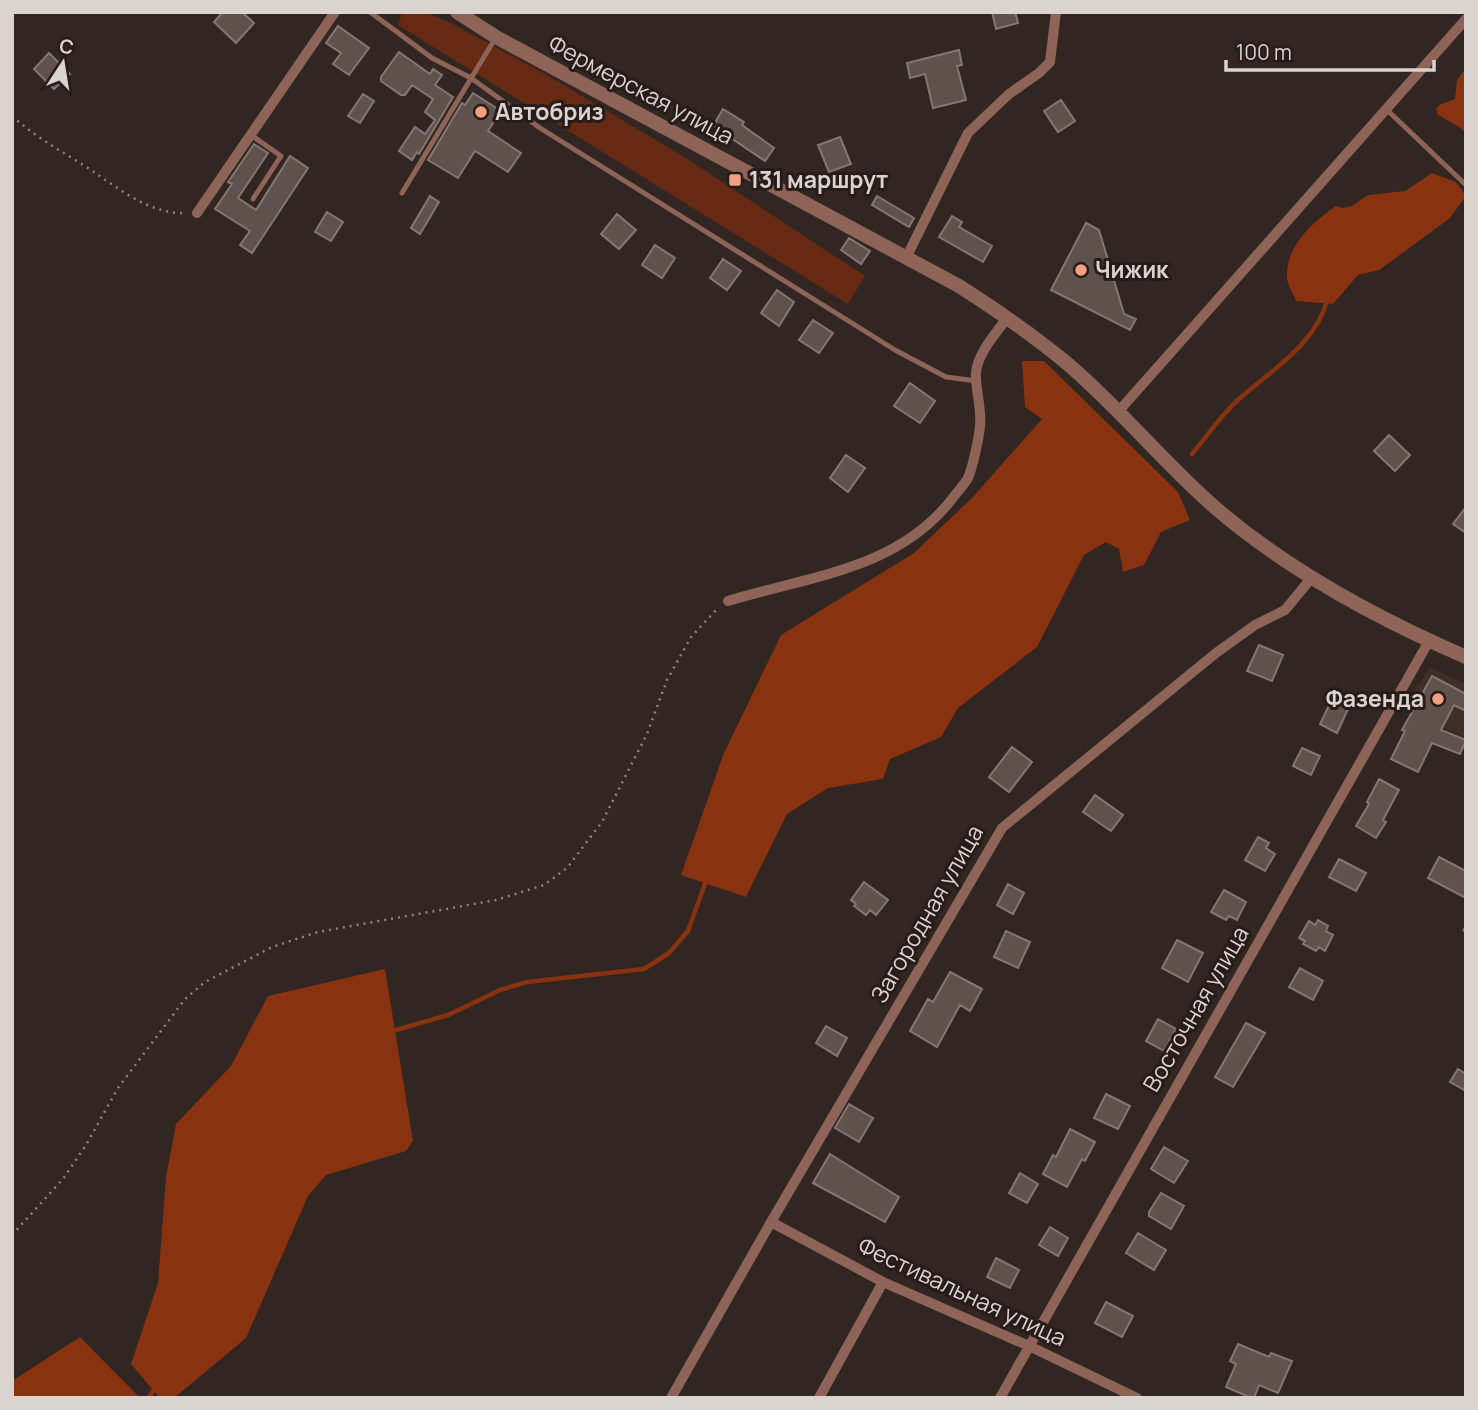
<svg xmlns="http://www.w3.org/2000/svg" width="1478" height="1410" font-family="Manrope,sans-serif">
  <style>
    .built { fill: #402e28 }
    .green { fill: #662a14 }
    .water { fill: #88320f }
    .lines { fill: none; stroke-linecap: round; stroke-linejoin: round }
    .stream { stroke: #88320f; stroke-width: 4.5 }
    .building { fill: #5f514c; stroke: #857671; stroke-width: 2 }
    .path { stroke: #8d8380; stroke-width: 2.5; stroke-dasharray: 2 5; stroke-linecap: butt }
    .service { stroke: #8d6457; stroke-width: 5 }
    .minor { stroke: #8d6457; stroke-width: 10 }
    .tertiary { stroke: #8d6457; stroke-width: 14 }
    .poi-dot { fill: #f39f83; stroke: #281c18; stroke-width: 2.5 }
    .labels { text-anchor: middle; stroke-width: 6; stroke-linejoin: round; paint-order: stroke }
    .street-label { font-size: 23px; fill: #dbd3d0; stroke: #281c18 }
    .poi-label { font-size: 23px; font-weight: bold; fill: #dbd3d0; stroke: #281c18; text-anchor: start }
  </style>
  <rect width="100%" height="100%" fill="#322622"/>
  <path class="built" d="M1430,667l36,17v54l-63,-30z"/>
  <path class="green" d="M402,12h23l26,11 94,51 136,81 184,121 -17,28 -450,-279z"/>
  <path class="water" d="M1466,68v66l-5,-6 -23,-13 -2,-6 3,-4 16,-6 2,-19z
    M1432,173l24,9 10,14 -17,23 -70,51 -21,5 -25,29 -37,-3c-3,-8 -10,-18 -9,-26 0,-30 26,-53 49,-69l7,2 9,-2 16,-11 37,-4z
    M1022,361h22l134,131 12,28 -29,12 -17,33 -21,7 -4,-23 -13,-7 -22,13 -47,92 -79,61 -17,29 -51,22 -7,20 -55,9 -41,26 -41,83 -65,-22 43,-122 57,-118 133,-82 58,-55 70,-79 -17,-12z
    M385,969l28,172 -7,10 -80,24 -18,21 -62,142 -72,60h-14l-29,-34 27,-81 8,-106 10,-53 55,-58 37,-70z
    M80,1337l60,61h-128v-17z"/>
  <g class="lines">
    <path class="stream" d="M1192,454c15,-18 29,-39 47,-55 33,-29 77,-55 89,-101
      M389,1032l59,-17 52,-25 27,-8 117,-13 25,-16 19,-22 19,-53
      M148,1398l8,-11"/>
  </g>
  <path class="building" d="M223,12h19l12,11 -18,20 -22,-21z
    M992,12h23l3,11 -22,6z
    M338,26l31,22 -20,27 -16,-11 8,-11 -15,-10z
    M959,50l3,15 -5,1 9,34 -33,8 -8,-34 -15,4 -3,-15z
    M399,52l31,22 3,-5 9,6 -7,10 18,12 -34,57 -2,-2 -5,8 -13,-9 16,-24 10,7 10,-14 -10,-8 8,-13 -21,-14 -7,10h-4l-20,-14v-4z
    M49,53l21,21 -16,15 -20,-20z
    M473,93l28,18 -13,20 33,22 -13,19 -33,-21 -17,27 -30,-18 34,-57 3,2z
    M363,94l11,7 -14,22 -12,-7z
    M1061,100l14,21 -17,11 -14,-21z
    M723,109l21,13 -2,3 32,23 -9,13 -52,-35z
    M840,137l11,27 -22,8 -11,-27z
    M254,144l14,9 -30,45 18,12 34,-54 18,12 -56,85 -12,-8 10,-14 -35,-22 17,-25 -4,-2z
    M430,196l9,6 -19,32 -9,-6z
    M877,196l37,22 -5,9 -37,-22z
    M327,212l16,10 -12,19 -16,-9z
    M617,214l19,16 -17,19 -18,-15z
    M952,216l10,6 -3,5 33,19 -9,16 -44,-25z
    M1086,223l13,7 25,84 12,5 -6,11 -79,-40z
    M849,238l21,13 -9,13 -20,-14z
    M655,245l20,13 -13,20 -20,-13z
    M723,259l18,12 -14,19 -17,-12z
    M777,290l17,12 -15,24 -18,-13z
    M813,320l20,13 -14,20 -20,-13z
    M910,383l25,18 -15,22 -26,-17z
    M1389,435l21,20 -15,16 -21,-20z
    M846,455l19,13 -17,24 -18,-14z
    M1466,507v26l-13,-9z
    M1259,645l24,10 -11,26 -25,-10z
    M1432,676l34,18v17l-12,-6 -13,25 25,10 -6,14 -28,-11 -14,29 -27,-13 14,-28 -3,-1z
    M1331,701l17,8 -11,24 -17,-9z
    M1012,747l20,15 -23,30 -20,-15z
    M1302,748l18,8 -9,19 -18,-9z
    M1379,779l20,11 -16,30 3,2 -10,16 -20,-12 13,-22 -2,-2z
    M1095,795l28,20 -12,16 -28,-19z
    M1258,837l11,6 -3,5 9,6 -10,17 -20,-11z
    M1439,857l27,14v27l-38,-20z
    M1339,859l27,14 -10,18 -27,-14z
    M864,882l24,18 -12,15 -6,-5 -4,5 -12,-9 2,-2 -5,-4z
    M1008,884l16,9 -11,21 -16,-9z
    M1224,890l22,12 -9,18 -8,-4 -3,4 -15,-8z
    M1318,920l10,6 -2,5 7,4 -8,16 -6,-4 -3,4 -13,-7 2,-3 -6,-3 10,-17 6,4z
    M1006,931l24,11 -12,26 -24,-11z
    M1177,940l26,13 -15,29 -26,-14z
    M1300,968l23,13 -10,19 -24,-13z
    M950,972l32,17 -12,22 -10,-6 -23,42 -27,-16 18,-32 5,3z
    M1158,1019l18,10 -12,22 -18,-10z
    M1246,1023l19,10 -32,54 -18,-10z
    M826,1026l21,12 -10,18 -21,-13z
    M1458,1069l8,5v17l-16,-9z
    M1106,1094l24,12 -12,23 -24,-11z
    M849,1104l24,14 -14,24 -24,-14z
    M1070,1129l25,13 -10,19 -3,-2 -15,28 -24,-13 10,-19 3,2z
    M1164,1147l24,14 -14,22 -23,-14z
    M830,1154l69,43 -14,25 -72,-39z
    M1020,1173l18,11 -11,19 -18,-10z
    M1161,1193l23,13 -13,23 -22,-13v-4z
    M1050,1227l18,11 -10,18 -19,-11z
    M1138,1233l28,17 -12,20 -28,-17z
    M996,1258l23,12 -9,18 -23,-11z
    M1106,1302l27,14 -11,21 -27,-14z
    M1238,1344l31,13 2,-4 21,8 -14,32 -19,-8 -5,13h-3l-25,-11 10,-23 -6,-3z"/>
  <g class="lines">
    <path class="path" d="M12,116c21,19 44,32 68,47 33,20 66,52 107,50
      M12,1235l51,-56 23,-34 32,-57 67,-89 20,-17 67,-35 46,-15 178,-32 48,-15 23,-17 35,-46 45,-88 20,-54 24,-43 28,-30"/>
    <path class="service" d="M370,12l62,46 39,20 69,50 355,222 51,27 31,4
      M1386,109l80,76
      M251,135l30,21 -28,43
      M402,193l94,-156
      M1465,930l1,-1"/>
    <path class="minor" d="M197,213l138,-201
      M906,258l62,-125 41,-39 30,-21 11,-11 6,-50
      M1118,412l348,-393
      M728,601c81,-25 169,-31 224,-102 5,-7 12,-14 16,-21 5,-12 11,-40 12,-52 2,-18 -5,-36 -4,-54 2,-19 20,-39 32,-55
      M771,1222l112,60 146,64 108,52
      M671,1398l100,-176 231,-394 214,-175 39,-28 30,-15 28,-34
      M819,1398l64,-116
      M1000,1398l429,-757"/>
    <path class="tertiary" d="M457,12l39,25 463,249c36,23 71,47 104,74 53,44 97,99 148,144 74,65 165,114 255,153"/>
  </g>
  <g class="poi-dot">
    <circle cx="481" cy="112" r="7"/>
    <rect x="728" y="173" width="14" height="14" rx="3.5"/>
    <circle cx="1081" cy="270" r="7"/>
    <circle cx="1438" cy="699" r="7"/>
  </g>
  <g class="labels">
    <g class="street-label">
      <text transform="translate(641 90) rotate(28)" y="8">Фермерская улица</text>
      <text transform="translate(927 914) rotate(-60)" y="8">Загородная улица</text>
      <text transform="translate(1196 1009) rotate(-60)" y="8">Восточная улица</text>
      <text transform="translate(962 1292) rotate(25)" y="8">Фестивальная улица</text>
    </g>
    <g class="poi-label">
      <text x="495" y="120">Автобриз</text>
      <text x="749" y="188">131 маршрут</text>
      <text x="1095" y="278">Чижик</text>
      <text x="1424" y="707" text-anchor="end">Фазенда</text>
    </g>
  </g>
  <rect width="1478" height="1410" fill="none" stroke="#dbd3d0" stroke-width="28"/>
  <g transform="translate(63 63) rotate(12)" stroke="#281c18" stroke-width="5" paint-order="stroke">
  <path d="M0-5L12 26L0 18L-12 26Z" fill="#dbd3d0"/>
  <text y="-10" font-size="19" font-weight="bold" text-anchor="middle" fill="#dbd3d0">С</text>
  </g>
  <path d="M1226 60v10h208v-10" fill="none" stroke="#dbd3d0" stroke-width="3.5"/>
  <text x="1236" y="60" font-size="21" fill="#dbd3d0" stroke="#281c18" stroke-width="5" paint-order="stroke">100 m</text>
</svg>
